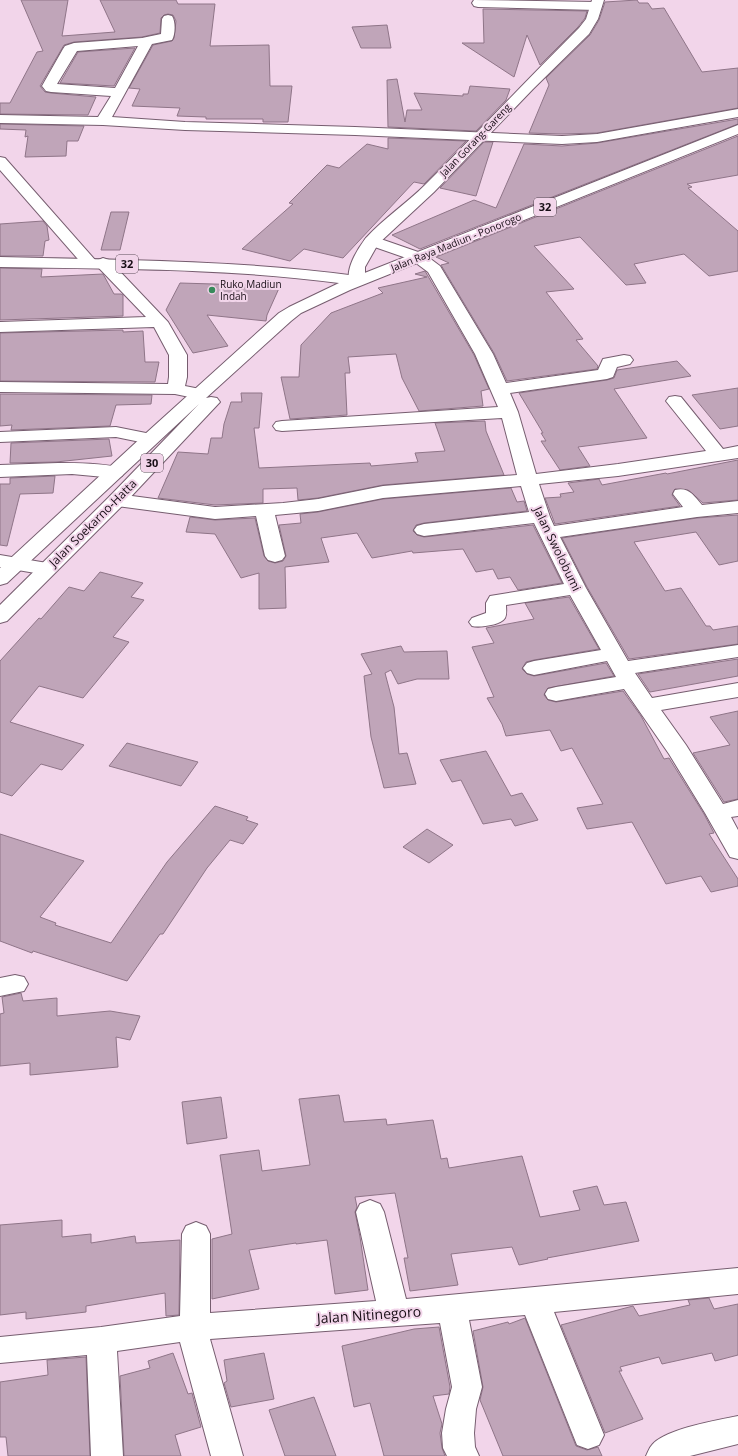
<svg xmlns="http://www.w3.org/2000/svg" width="738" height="1456" font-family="'Open Sans',sans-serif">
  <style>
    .building { fill: #c0a5b9; stroke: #8f7588 }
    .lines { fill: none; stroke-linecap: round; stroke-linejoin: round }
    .minor-casing { stroke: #765d6f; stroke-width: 2 }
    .major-casing { stroke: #765d6f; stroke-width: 2 }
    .highway-casing { stroke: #765d6f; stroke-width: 2 }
    .minor { fill: #fff; fill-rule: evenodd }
    .major { fill: #fff; fill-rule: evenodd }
    .highway { fill: #fff; fill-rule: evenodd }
    .poi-dot { fill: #388a5b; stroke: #f2d5ea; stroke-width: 1.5 }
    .labels { text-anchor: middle; stroke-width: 4; stroke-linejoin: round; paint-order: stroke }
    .far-street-label { font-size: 10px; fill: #180e16; stroke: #f2d5ea }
    .far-poi-label { font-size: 10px; fill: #180e16; stroke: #f2d5ea; text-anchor: start }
    .shield { fill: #f2d5ea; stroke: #594a56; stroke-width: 1 }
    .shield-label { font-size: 11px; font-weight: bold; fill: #180e16 }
    .street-label { font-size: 12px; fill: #180e16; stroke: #f2d5ea }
    .near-street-label { font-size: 14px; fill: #180e16; stroke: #f2d5ea }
  </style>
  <rect width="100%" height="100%" fill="#f2d5ea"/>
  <path class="building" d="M21,0h47l-6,36 53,-4 -15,-32h76l2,4h37l-5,42 59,-1 1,41h22l-4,36h-25v-3h-57v-2l-29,-1 3,-8 -48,-2 8,-17 -11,-1 24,-43 19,-4 2,-3 2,-17 -3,-6 -5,-1 -4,1 -3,3 -1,15 -18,4 -68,5 -10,3 -24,41 5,6 6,1 45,4 -8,18 -88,-1v-11h10l27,-51 6,-1z
    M637,0l2,3h9l4,6 12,-1 38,64 36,-4v40l-141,25 -35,1 -33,-1 20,-48 -3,-7 44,-43 9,-15 6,-18z
    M483,9l104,2 -2,7 -7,9 -38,38 -13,-30 -13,42 -52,-34h22z
    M387,25l4,23h-30l-9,-21z
    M135,48l-21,38 -54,-3 18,-31z
    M397,79l8,43 2,-12h15l-8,-17 49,3v-2h5l2,-8 40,3 -4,11 -30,31 -88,-4 -1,-47z
    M738,119v5l-318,125 -28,-14 82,-35 22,8 28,-64 38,2 35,-3z
    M0,124l84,2 -6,15h-11l-1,15 -41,1 3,-21 -3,1 1,-7 -26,-1z
    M738,136v39l-51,9 5,3 -4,1 50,43v40l-29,5 -25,-22 -50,10 12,19 -20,2 -46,-48 -46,9 40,43 -28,3 37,47 -7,1 22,26 -1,3 -90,12 -13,-28 -53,-88 8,-2 -13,-6z
    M388,138l78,3 -42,43 -10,-2 -71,76 -39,-9 -14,12 -48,-12 51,-45 -4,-1 38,-38 12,3 28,-24 21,5z
    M484,142h9l-17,54 -36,-8z
    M111,212h18l-9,38h-19z
    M43,221l4,5 2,14 -4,1 -2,15h-43v-32z
    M0,268l42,1 -1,8 62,-3 11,20h7l2,1v21l-123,4z
    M425,271l49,84 15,34 -8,2 2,15 -64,5 -17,-33 -6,-24 -48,3 2,16h-5l2,42 -57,4 -9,-42h18l2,-32 30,-32 52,-20 -5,-5 49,-11 -12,-3z
    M180,283l100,3 -13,29 -1,6 -59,-6 21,31 -35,7 -27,-43z
    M123,330v2l20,-1 2,31h14l-4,20 -155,-1v-48z
    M677,361l14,15 -77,13 33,49 -69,9 12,19 -30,4 -19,-29h5l-5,-8h2l-24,-40 88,-13 7,-2 3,-8z
    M738,388v38l-18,3 -28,-34z
    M241,393h21l-3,35h-5l5,40 111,-5 1,3 47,-4 -3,-9 30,-2 -10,-28 50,-2 1,10 18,44 -121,10 -65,13 -20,2 -1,-12 -34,1v14l-48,2 -57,-7 20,-46 30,2 3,-16h11l2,-14 7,-22h11z
    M0,394l152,1 -1,9 -35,1 -6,21 -99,4 1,-5 -12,1z
    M109,439l3,17 -56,6 -46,1 1,-20z
    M738,460v40l-35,3 -15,-13 -13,-1 -3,6 8,11 -125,18 -10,-26 16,-1 -1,-3 14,-2 -6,-9 31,-4 3,6 64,-12 1,1z
    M55,476l-2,17 -33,1 -13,52 -7,-1v-61h10v-6z
    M511,488l6,14 7,-1 3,10 -103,12 -8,2 -3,6 4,4 7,2 109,-12 29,58 -44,7 -8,-13 -12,2 -5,-10 -17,3 -13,-23 -50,4 -1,-2 -40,7 -15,-25 -36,5 8,24 -44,5 1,41 -27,1v-36l-18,5 -26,-44 -29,-2 4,-15 25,3 40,-2 9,38 4,5 7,2 8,-2 3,-5 -7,-31 22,-2 -1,-9 18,-2 65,-13z
    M738,515v46l-19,4 -23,-33 -62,10 31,49 16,-3 25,38h4l3,4 25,-4v18l-109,15 -42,-72 -25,-49 135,-20z
    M100,572l43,11 -12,14 13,3 -31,37 16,5 -46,56 -44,-12 -29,36 74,23 -22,25 -21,-6 -29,32 -12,-4v-131l39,-43 2,1 28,-32 15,4z
    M569,597l30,52 -65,11 -8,2 -4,7 5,5 7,2 72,-13 8,13 -66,12 -4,7 4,5 8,2 67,-11 18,25 23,43 5,-1 35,56 10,19 -5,1 29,45v7l-27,6 -10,-16 -35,8 -34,-62 -45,7 -10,-21 26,-4 -31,-56 -11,3 -11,-21 -44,6 -4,-12 -15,-26 7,-1 -22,-50 22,-4 -8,-15 48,-9 -9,-16z
    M401,646l3,6 43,-1 2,28h-32l-19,5 -7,-14 -6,3 9,34 5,47 8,-1 9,31 -32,4 -13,-51 -7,-61 8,-2 -11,-20z
    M738,659v17l-88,16 -12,-18z
    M738,711v88l-14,3 -31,-49 37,-8 -20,-28z
    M127,743l71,19 -17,24 -72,-20z
    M486,751l25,45 11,-3 16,27 -23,6 -4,-7 -28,5 -22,-44 -9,2 -12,-22z
    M215,806l33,11 -2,3 12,4 -15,20 -13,-4 -23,28 -44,66h-3l-33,47 -94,-30 -1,2 -32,-12v-107l84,27 -44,56 16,6 -1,2 56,18 56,-81z
    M427,829l26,16 -24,18 -26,-16z
    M21,993l2,8 34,-3v18l53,-5 30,5 -10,24 -14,-3 2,30 -88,8v-12l-30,3v-52l4,-1 -2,-16z
    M339,1095l5,27 42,-3 1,6 46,-5 8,39 6,-1 2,10 73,-12 18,61 40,-7 -7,-19 24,-5 7,19 22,-3 13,39 -92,17 1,1 -29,6 -7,-18 -61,7 7,31 -48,6 -6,-33h4l-13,-65 -40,4 2,10 -2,5 5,25 8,53 -33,4 -8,-54 -31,4v-1l-47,7 10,39 -47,10v-60l20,-5 -12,-79 39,-5 3,21 48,-6 -11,-66z
    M221,1097l6,41 -40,6 -5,-42z
    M62,1220v17l29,-3v9l44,-7 1,7 44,-3 -1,75 -13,1 -1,-23 -79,13v6l-60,7v-7l-26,3v-90z
    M709,1298l5,11 24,-5v51l-23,6 -3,-8 -50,11 -3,-7 -39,10 2,4h-3l24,48 -38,14 -44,-108 72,-19 6,10 51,-11 -2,-5z
    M525,1318l51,128 11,4 11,-3 4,9h-99l-23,-56 3,-13 -10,-56 35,-9 1,2z
    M439,1327l11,60 -1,7 -16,2 9,28 -2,9 2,15 3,8h-61l-14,-53 -16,4 -12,-61 72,-17z
    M173,1353l15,41 4,-1 9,34 -26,8 6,21h-57l-4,-80 30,-8 -2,-7z
    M264,1353l10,46 -43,8 -7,-24 3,-2 -3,-21z
    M86,1357l4,99h-82l-2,-19h-6v-55l48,-7 -1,-15z
    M314,1397l22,59h-51l-16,-46z"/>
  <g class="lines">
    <g class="minor-casing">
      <path id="minor" d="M474,0l122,2 4,1 2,3 -2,3 -4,1 -118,-3 -4,-1 -2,-3z
        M168,15l4,1c4,6 3,19 0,24l-20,4 -40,73 73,5 170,5 207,9 35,-2 141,-25v8l-141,25 -35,2 -207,-9 -170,-5 -82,-5 -103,-2v-8l98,2 13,-21 -60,-4 -5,-1 -4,-5 21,-37 2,-3 9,-3 68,-5 19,-4 1,-15 2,-3zM138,46l-23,42 -58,-4 20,-33z
        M0,157l5,1 91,103 7,-3 6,2 59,62 19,33v22l-2,9 20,4 3,4 -3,4 -6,1 -24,-5 -175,-2v-10l168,2 1,-7v-22l-15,-28 -154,5v-10l146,-5 -50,-52 -6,3 -6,-2 -84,-96z
        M372,236l52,18 16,12 53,88 13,29 92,-13 5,-11 21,-4 6,1 3,4 -3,4 -13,3 -4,10 -6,2 -97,14 8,19 18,62 82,-10 88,-13 -40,-50 3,-4 6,-1 6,1 42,52 15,-3v12l-120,18 -79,8 11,33 4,9 129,-19 -10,-13 2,-4c14,-3 18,5 27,15l36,-4v12l-41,4 -137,20 26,51 42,73 110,-16v12l-103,16 17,25 86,-15v14l-77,13 25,35 37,59 15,-4v16l-7,1 7,13v29l-8,-2 -25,-44 -36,-59 -45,-65 -68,12 -8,-2 -3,-5 3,-5 8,-2 60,-10 -9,-16 -73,14 -7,-2 -4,-5 4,-5 7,-2 67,-11 -31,-55 -64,10c0,4 1,9 -1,13 -4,7 -26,10 -33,8l-3,-4 3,-4 14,-5v-10l4,-7 74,-12 -30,-61 -110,13 -7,-2 -3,-4 3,-4 7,-2 105,-12 -8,-26 -138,12 -65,13 -43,4 10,41 -3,4 -7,2 -7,-2 -3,-4 -9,-40 -41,3 -98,-13 -7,-2 -2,-4 2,-4 7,-2 98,13 68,-4 35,-4 65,-13 134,-11 -15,-57 -220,13 -6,-1 -3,-4 3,-4 6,-1 216,-14 -23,-53 -47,-82 -16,-12 -46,-16 -2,-3 2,-3z
        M116,427l40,8 3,4 -3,4 -6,1 -34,-7 -116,5v-10z
        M58,463c21,0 43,0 64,5l2,4 -2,4 -7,2 -43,-4 -72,3v-12z
        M0,555l47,8 7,2 3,4 -3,4 -7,2 -47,-8z
        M15,975l9,2 4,7 -4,7 -24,5v-18z
        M370,1200l10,4 4,8 22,87 332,-31v26l-184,18 50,123 -5,10 -11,4 -11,-4 -52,-130 -56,5 13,67 -6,22 -2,24 1,14 4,9h-32l-4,-8 -1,-15 4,-24 6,-22 -12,-64 -230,16 33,117h-32l-31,-114 -63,9 6,105h-32l-4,-101 -87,8v-26l101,-10 79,-11 2,-82 4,-8 10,-4 10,4 4,8v79l166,-12 -20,-89 4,-8z
        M738,1416v28l-48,12h-44c2,-4 3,-8 6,-11 13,-16 66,-25 86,-29z"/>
    </g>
    <g class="major-casing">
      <path id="major" d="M592,0h12l-6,19 -9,15 -56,55 -99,103 -56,52 -13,23v14l-2,3 -6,2 -6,-2c-8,-12 7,-36 15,-46 17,-19 41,-35 59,-53 52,-52 102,-105 154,-157l7,-9z"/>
    </g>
    <g class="highway-casing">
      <path id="highway" d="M738,125v9l-388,156 -49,23 -10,8 -85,77 5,-1 6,1 3,4 -96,102 -117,117 -7,2v-18l110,-109 89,-92 -192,179 -7,2v-17l144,-133 135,-122 10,-6 50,-24c-112,-15 -226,-14 -339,-16v-10c119,3 238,3 357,19z"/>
    </g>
    <use href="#minor" class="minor"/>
    <use href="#major" class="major"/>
    <use href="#highway" class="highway"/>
  </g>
  <circle class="poi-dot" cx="212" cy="290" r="4"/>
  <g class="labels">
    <g class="far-street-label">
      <text transform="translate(475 140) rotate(-46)" y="4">Jalan Gorang-Gareng</text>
      <text transform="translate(456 242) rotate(-22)" y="4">Jalan Raya Madiun - Ponorogo</text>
    </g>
    <g class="far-poi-label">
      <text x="220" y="288">Ruko Madiun<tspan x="220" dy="12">Indah</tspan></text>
    </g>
    <g class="shield">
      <rect x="534" y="198" width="22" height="18" rx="3"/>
      <rect x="116" y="255" width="22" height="18" rx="3"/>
      <rect x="141" y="454" width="22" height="18" rx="3"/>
    </g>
    <g class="shield-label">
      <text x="545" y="211">32</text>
      <text x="127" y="268">32</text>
      <text x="152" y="467">30</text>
    </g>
    <g class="street-label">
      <text transform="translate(93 523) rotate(-45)" y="4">Jalan Soekarno-Hatta</text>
      <text transform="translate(557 549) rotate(64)" y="4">Jalan Swolobumi</text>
    </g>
    <g class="near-street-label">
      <text transform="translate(369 1315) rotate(-4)" y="5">Jalan Nitinegoro</text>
    </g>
  </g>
</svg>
